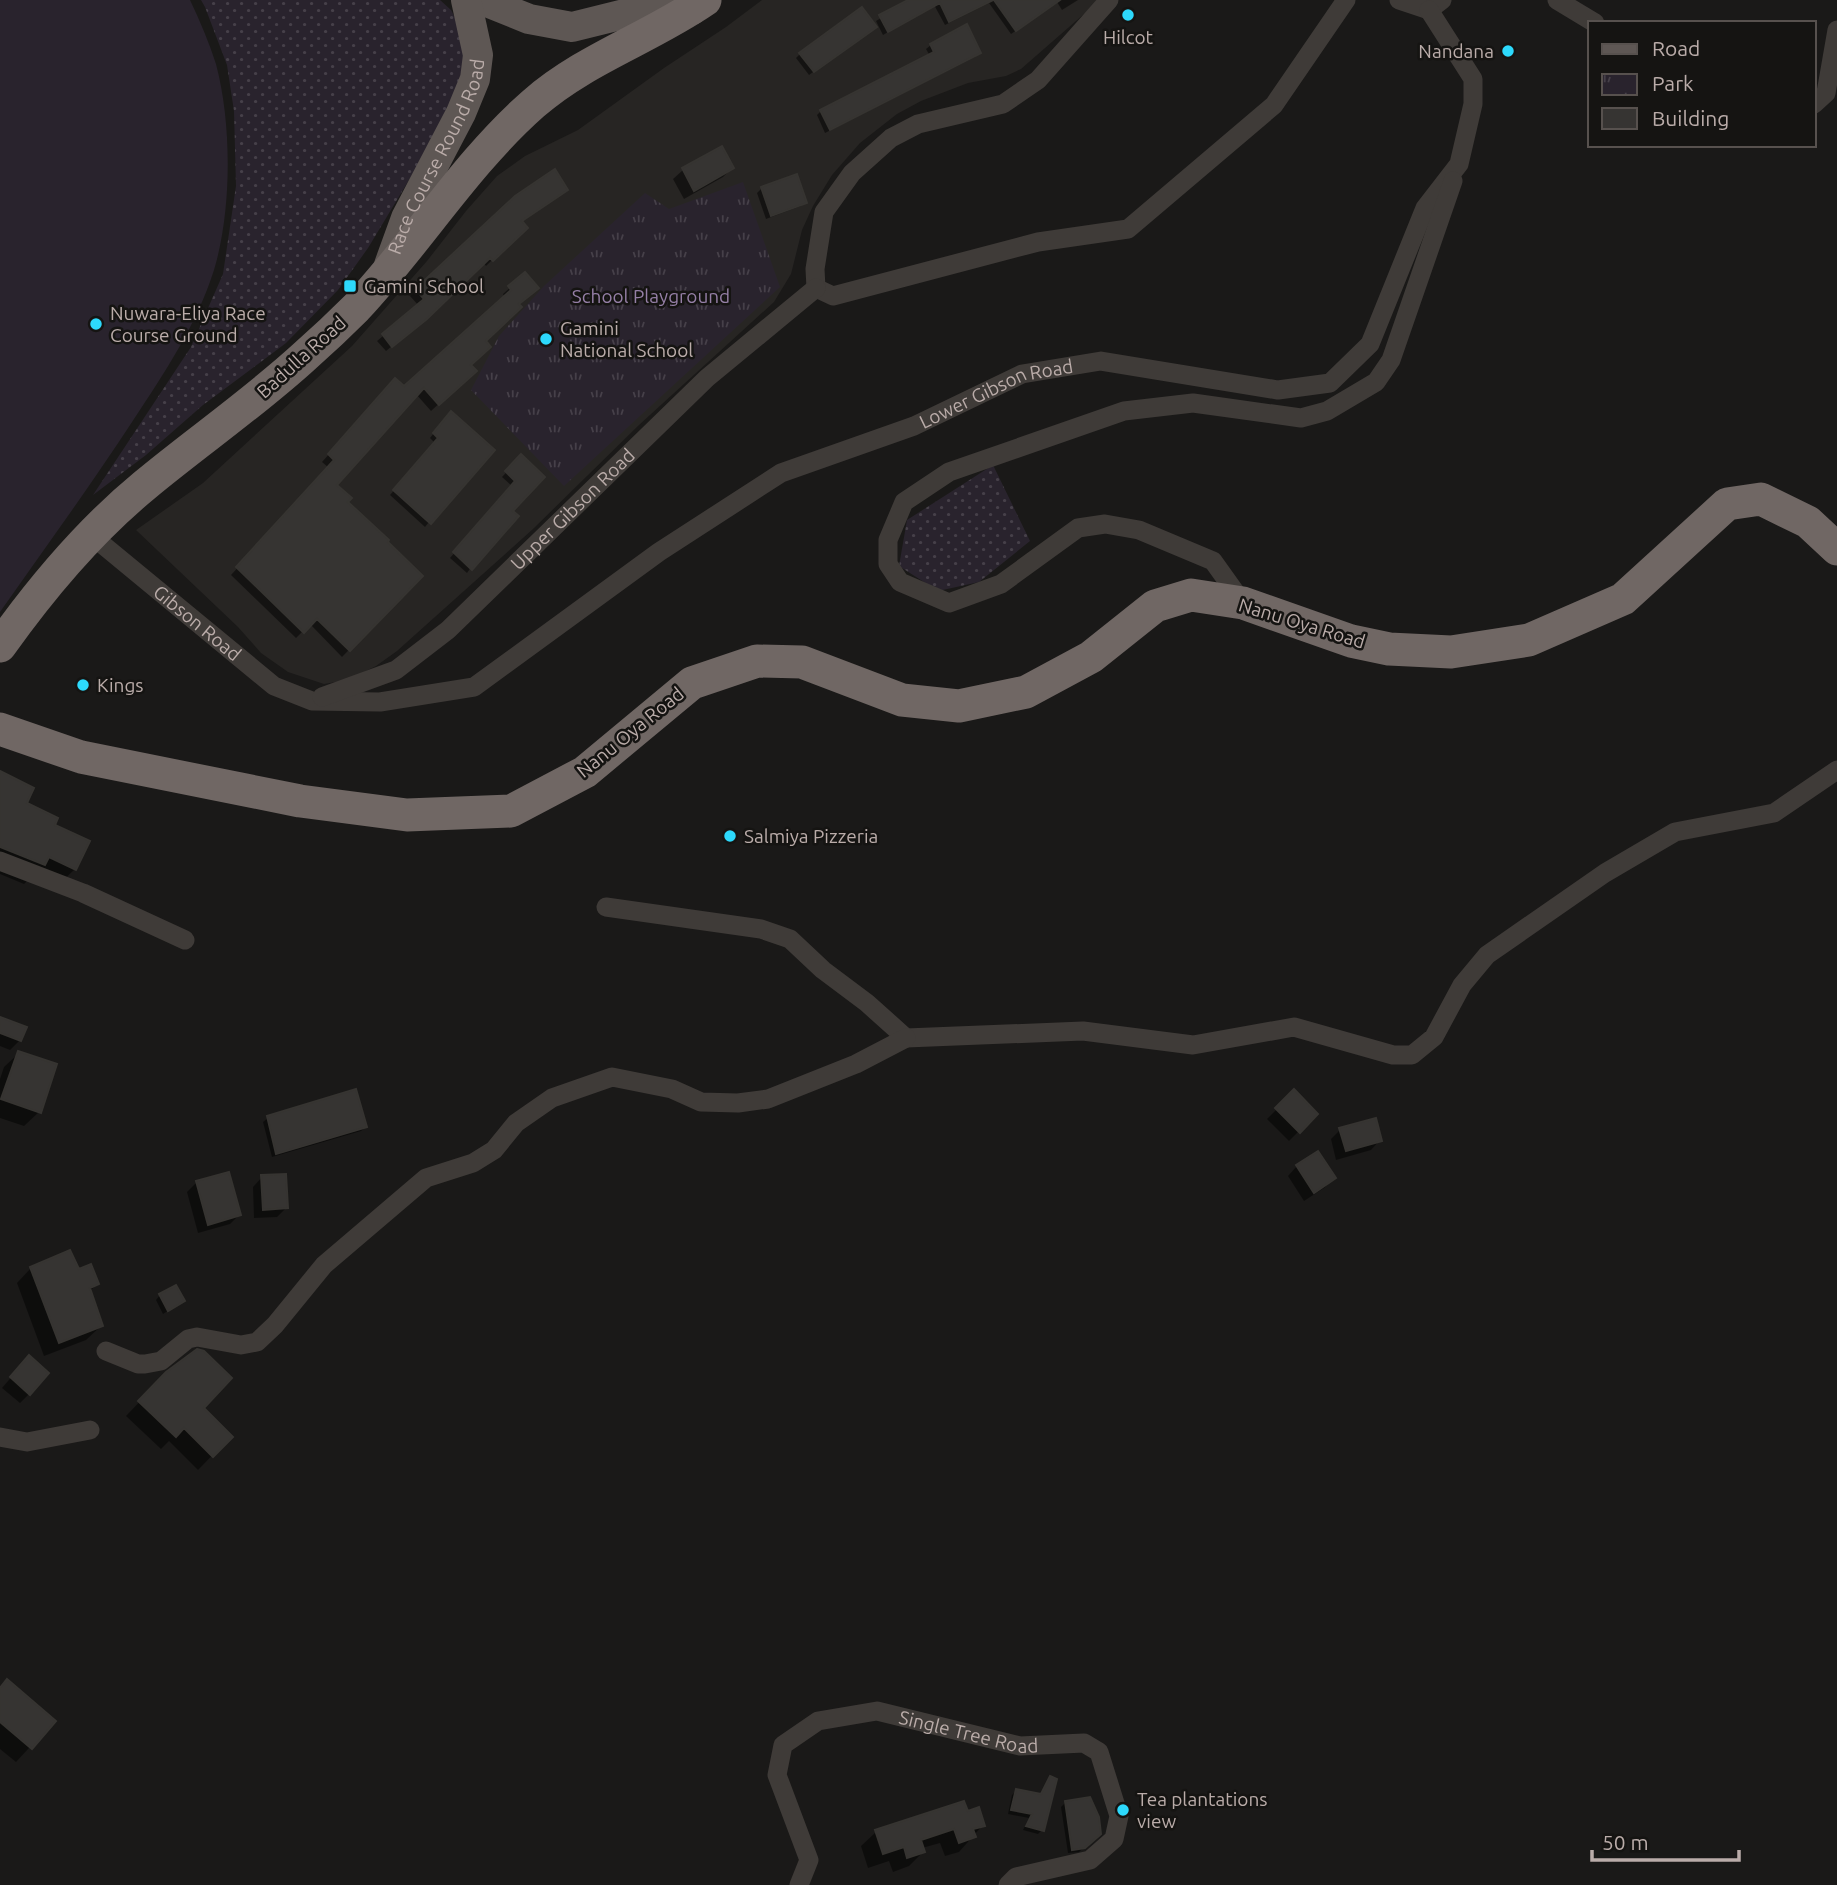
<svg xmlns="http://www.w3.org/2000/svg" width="1837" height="1885" font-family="Ubuntu,sans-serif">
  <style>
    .built { fill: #272523 }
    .grass { fill: url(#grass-dots) }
    .park { fill: url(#park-tufts) }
    .pitch { fill: #29232d }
    .shadow { fill: #0007 }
    .building { fill: #363432; stroke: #363431; stroke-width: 2 }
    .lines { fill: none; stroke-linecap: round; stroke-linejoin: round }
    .street { stroke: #3f3b38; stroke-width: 19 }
    .primary { stroke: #5e5754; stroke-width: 30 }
    .highway { stroke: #706764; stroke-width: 33 }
    .poi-dot { fill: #2dd9fc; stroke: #151412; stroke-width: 2.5 }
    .labels { text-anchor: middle; stroke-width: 5; stroke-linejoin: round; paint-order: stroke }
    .poi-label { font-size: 19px; fill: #baaca9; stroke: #151412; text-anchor: start }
    .street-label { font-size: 19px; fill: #baaca9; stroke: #151412 }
    .park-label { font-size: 19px; fill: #957fa6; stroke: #151412 }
  </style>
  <defs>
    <pattern id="grass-dots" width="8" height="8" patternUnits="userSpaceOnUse" patternTransform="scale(1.75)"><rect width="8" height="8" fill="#29232d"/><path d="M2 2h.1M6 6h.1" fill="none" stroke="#464049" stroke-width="1.8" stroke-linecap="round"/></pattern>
    <pattern id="park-tufts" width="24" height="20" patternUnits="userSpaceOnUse" patternTransform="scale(1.75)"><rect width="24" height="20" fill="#29232d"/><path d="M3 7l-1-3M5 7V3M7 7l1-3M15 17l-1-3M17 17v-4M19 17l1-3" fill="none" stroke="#464049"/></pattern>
  </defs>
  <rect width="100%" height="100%" fill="#1a1918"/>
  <path class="built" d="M762,0h338l-79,69 -15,7 -38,7 -47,18 -24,13 -37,29 -28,32 -19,31 -11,24 -11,44 -17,28 -135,123 -106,104 -136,122 -21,15 -16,8 -18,7 -18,3 -36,-12 -27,-19 -23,-26 -102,-97 67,-47 149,-137 75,-85 39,-50 31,-35 28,-20 53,-26 86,-62 62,-41z"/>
  <path class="grass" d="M201,0h239l11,10 11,21 4,24 -6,30 -45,85 -47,78 -30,42 -52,53 -83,62 -57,50 -53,40 98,-148 32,-73 13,-88 -2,-75 -7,-46 -22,-58z
    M993,465l37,76 -51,41 -41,9 -39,-25 8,-46z"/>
  <path class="park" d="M743,182l37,105 -216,199 -93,-96 28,-54 45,-50 101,-93 24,16z"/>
  <path class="pitch" d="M0,0h190c10,21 19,42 26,64 16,60 16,146 -2,206 -17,54 -49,102 -80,149 -43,66 -89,129 -134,193z"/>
  <path class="shadow" d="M911,0h9l6,10 -43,25 -7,-14z
    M936,0h142l-16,10 -5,-8 -46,32 -22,-31 -44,22 -12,-22z
    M966,27l13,26 -4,4 -150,76 -8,-18 4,-4 109,-55 -4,-7 5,-4z
    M861,37l-52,38 -13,-17 4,-4z
    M721,148l11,20 -9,9 -39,22 -11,-20 10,-9z
    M762,188l43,14 -4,4 -35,13 -9,-26z
    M566,190l-45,32 -1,11 -34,33 -3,-4 -64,62 -33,27 -9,-10 42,-35 -9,-10 106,-99z
    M525,274l-8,31 -33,36 -15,24 -2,13 -36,33 -15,-17 -81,91 11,17 75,74 -79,81 -32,-33 -14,14 -65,-63 98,-107 -7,-6 67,-75 15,1 101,-90 -2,-4z
    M447,417l-18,105 -4,5 -35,-32 45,-52 -5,-5z
    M521,457l-10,54 -44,62 -17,-15 62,-72 -10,-9z
    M0,773l24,31 28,21 23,44 -20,19 -24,-11 -7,7 -24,-10z
    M0,1023l20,17 -10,10 -10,-4z
    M19,1053l20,59 -15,14 -24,-8v-39l4,-12z
    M1294,1092l22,22 -27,27 -22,-22z
    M268,1118l98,9 -5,4 -89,26 -9,-35z
    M1340,1130l40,10 -9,10 -35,10 -5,-21z
    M1297,1166l37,12 -10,10 -20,13 -16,-25z
    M262,1177l24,31 -9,9 -23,1 -1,-31z
    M196,1183l43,32 -9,9 -32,9 -11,-41z
    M31,1268l47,3 19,13 -7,7 11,35 -15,14 -42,16 -27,-73z
    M160,1295l23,6 -20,13 -7,-14z
    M20,1367l9,27 -9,9 -18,-15z
    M167,1373l63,64 -32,33 -29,-29 -8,8 -35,-33z
    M0,1689l54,32 -38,41 -16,-13z
    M1050,1778l-8,52 -4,4 -15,-4 6,-12 -21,-4 4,-19 4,-4 24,5z
    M1066,1802l33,31 -20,19 -11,1 -7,-46z
    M983,1825l-24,27 -14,4 -5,-13 -18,5 1,4 -14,14 -16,6 -4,-11 -21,7 -7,-22 15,-14z"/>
  <path class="building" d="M908,0h85l-44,22 -9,-19 -52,29 -9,-17z
    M994,0h66l-44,31z
    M862,7l15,20 -63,45 -15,-19z
    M967,24l14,29 -151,77 -10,-20 114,-58 -4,-8z
    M722,146l12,22 -40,23 -12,-23z
    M555,169l13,21 -46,31 6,7 -35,33 -3,-3 -63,61 -35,28 -10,-13 42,-35 -9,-10 100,-93z
    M797,174l10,29 -36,13 -10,-29z
    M525,272l14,16 -20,16 3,3 -36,34 5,6 -20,18 6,6 -38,34 -15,-17 -87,97 15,13 -4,4 41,38 -1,2 35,34 -73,75 -33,-32 -13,14 -68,-66 98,-107 -6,-6 67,-76 9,8 107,-96 -3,-4z
    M451,411l44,39 -64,74 -38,-34 45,-52 -5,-5z
    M521,454l24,23 -32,34 6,5 -47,54 -19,-18 62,-71 -10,-10z
    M0,771l34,17 -7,15 31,15 -3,7 35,16 -14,29 -27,-13 -4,8 -45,-18z
    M0,1017l27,10 -6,14 -21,-8z
    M18,1051l39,13 -16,49 -40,-14z
    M356,1089l11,38 -91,27 -9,-38z
    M1294,1089l24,25 -18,19 -25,-25z
    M1376,1118l6,23 -36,10 -7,-23z
    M1318,1151l18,27 -22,15 -18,-28z
    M229,1172l12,43 -33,10 -12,-44z
    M286,1174l2,34 -25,2 -2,-35z
    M70,1250l9,19 12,-5 8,20 -9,4 13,38 -44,17 -29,-76z
    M176,1285l9,16 -17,10 -9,-17z
    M197,1349l7,2 28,27 -28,30 29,29 -20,20 -29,-29 -8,9 -38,-36 28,-29z
    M29,1355l20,18 -19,22 -20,-18z
    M7,1679l49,42 -24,28 -32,-27v-34z
    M1050,1776l7,3 -13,52 -18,-5 6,-12 -21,-4 5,-21 25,5z
    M1090,1797l9,20 2,17 -16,14 -13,2 -7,-49z
    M964,1801l4,10 11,-4 6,19 -12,3 3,8 -17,6 -5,-14 -33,11 4,12 -18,6 -3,-11 -21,7 -8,-24z"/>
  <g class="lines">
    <g class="street">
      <path d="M1399,0l30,10 13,-10"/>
      <path d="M1557,0l38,23"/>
      <path d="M1814,104l12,-11 11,-63"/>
      <path d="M816,288l17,8 205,-54 90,-13 146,-124 72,-105"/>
      <path d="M816,288l-1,-19 9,-57 28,-39 39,-35 27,-14 85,-20 35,-24 71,-80"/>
      <path id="s1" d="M91,535l183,151 38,15 68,1 94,-15 185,-135 122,-79 133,-47 108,-52 79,-13 177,29 52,-7 40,-39 55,-136 34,-44 14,-60v-25l-44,-69"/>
      <path d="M1243,603l-30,-42 -74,-31 -34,-6 -27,4 -77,56 -52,19 -49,-21 -12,-18v-24l16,-38 45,-30 175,-61 69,-8 108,15 26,-7 49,-29 15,-22 62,-179"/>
      <path id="s2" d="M322,697l74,-27 52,-40 259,-252 109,-90"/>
      <path d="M0,861l83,32 102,47"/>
      <path d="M606,907l155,22 29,10 33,31 44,33 39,35 177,-7 110,14 101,-18 99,28h19l22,-18 28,-52 25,-30 118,-82 70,-41 99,-19 63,-43"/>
      <path d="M106,1351l32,13h7l16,-3 27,-22 9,-2 44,8 16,-3 18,-17 49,-60 102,-87 47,-15 21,-13 22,-27 36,-25 60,-21 60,12 29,13 37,1 30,-4 88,-35 50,-26"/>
      <path d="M0,1437l27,5 63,-12"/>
      <path id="s3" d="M799,1885l10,-25 -32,-85 6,-30 35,-24 59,-10 143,35 64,-3 15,9 20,64 -5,23 -24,21 -74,17 -8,8"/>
    </g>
    <g class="primary">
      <path d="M482,0l47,19 43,8 93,-23 13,1 14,5"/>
      <path id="s4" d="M389,265l17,-47 55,-105 14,-34 3,-24 -12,-55"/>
    </g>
    <path class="highway" d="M0,646c42,-59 89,-115 145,-161 53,-44 110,-83 161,-130 17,-15 34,-31 50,-47 62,-66 109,-144 177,-204 51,-45 117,-66 172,-104
      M0,729l81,28 219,44 107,14 104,-4 74,-39 107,-89 65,-22 45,1 100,38 57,6 67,-14 65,-35 64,-51 36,-11 52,8 108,38 38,8 62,3 78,-12 94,-41 104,-95 34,-5 47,23 29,27"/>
  </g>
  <g class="poi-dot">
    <circle cx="1128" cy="15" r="7"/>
    <circle cx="1508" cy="51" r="7"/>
    <rect x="343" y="279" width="14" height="14" rx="3.5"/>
    <circle cx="96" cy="324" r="7"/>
    <circle cx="546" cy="339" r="7"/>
    <circle cx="83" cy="685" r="7"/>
    <circle cx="730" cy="836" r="7"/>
    <circle cx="1123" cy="1810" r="7"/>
  </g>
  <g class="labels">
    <g class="poi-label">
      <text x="1128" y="44" text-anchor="middle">Hilcot</text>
      <text x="1494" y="58" text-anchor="end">Nandana</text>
      <text x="364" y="293">Gamini School</text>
      <text x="110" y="320">Nuwara-Eliya Race<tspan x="110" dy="22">Course Ground</tspan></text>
      <text x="560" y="335">Gamini<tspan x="560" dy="22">National School</tspan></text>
      <text x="97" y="692">Kings</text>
      <text x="744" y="843">Salmiya Pizzeria</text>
      <text x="1137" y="1806">Tea plantations<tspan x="1137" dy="22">view</tspan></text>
    </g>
    <g class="street-label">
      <text dy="7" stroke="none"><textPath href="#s4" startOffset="119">Race Course Round Road</textPath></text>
      <text transform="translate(301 357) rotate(-42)" y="7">Badulla Road</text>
      <text dy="7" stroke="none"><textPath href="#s1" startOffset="1046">Lower Gibson Road</textPath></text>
      <text dy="7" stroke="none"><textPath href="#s2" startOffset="318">Upper Gibson Road</textPath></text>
      <text dy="7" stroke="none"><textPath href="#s1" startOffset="138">Gibson Road</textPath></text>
      <text transform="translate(1302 623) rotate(17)" y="7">Nanu Oya Road</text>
      <text transform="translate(630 732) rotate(-39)" y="7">Nanu Oya Road</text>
      <text dy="7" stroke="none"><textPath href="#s3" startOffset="345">Single Tree Road</textPath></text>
    </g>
    <g class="park-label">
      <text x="651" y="303">School Playground</text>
    </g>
  </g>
  <rect x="1588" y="21" width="228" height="126" fill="#151412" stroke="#57514e" stroke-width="2"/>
  <rect x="1602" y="44" width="35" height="10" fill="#5e5754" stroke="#57514e" stroke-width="2"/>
  <text x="1652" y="56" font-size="21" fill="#baaca9">Road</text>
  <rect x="1602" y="74" width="35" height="21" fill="url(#park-tufts)" stroke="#57514e" stroke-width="2"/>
  <text x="1652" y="91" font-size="21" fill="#baaca9">Park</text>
  <rect x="1602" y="108" width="35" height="21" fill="#363432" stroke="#57514e" stroke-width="2"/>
  <text x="1652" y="126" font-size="21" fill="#baaca9">Building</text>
  <path d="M1592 1850v10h147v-10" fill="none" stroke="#baaca9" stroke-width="3.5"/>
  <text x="1602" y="1850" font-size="21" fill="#baaca9" stroke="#151412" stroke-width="5" paint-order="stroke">50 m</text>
</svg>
